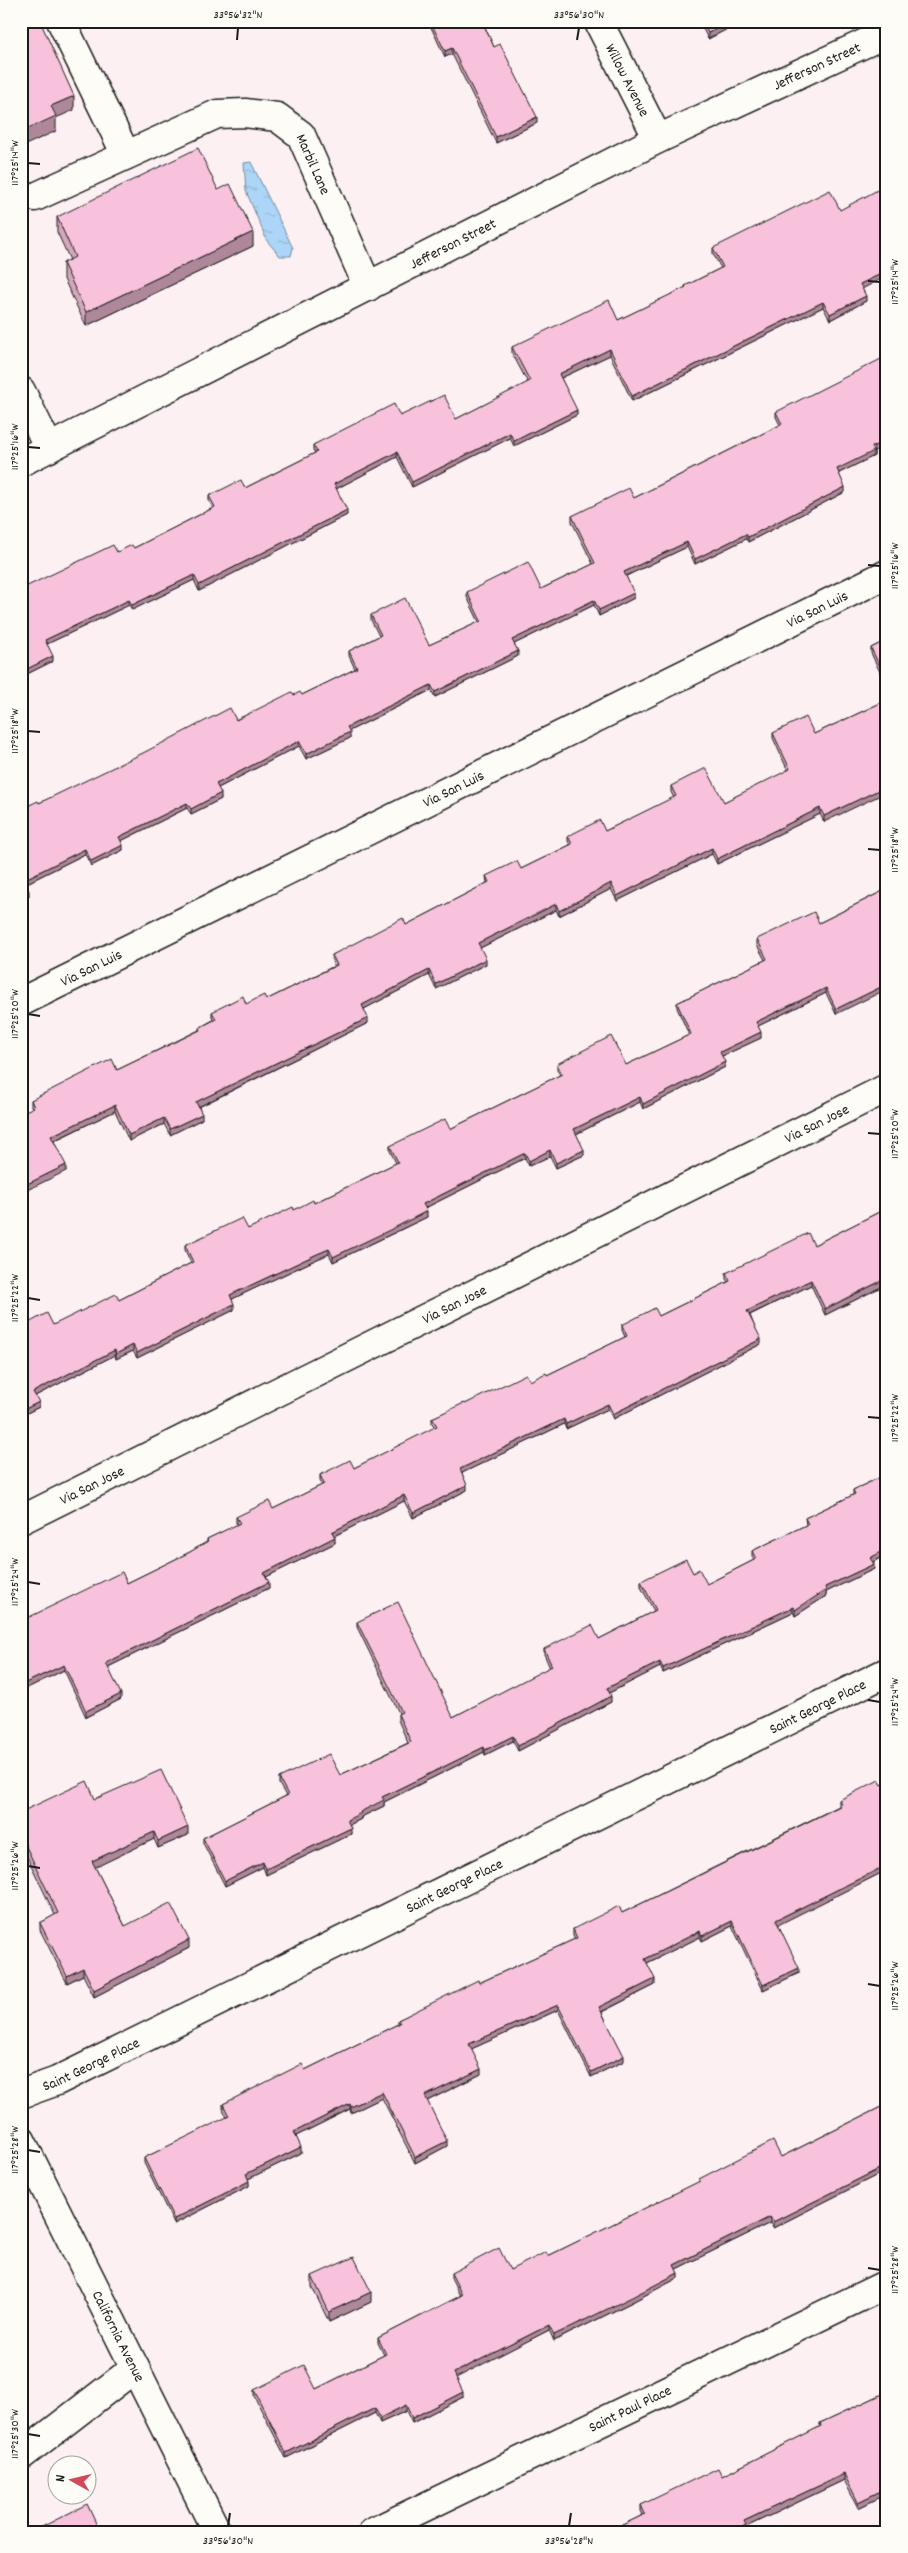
<svg xmlns="http://www.w3.org/2000/svg" width="908" height="2553" font-family="Dekko,sans-serif">
  <style>
    .water { fill: url(#water-ripples); stroke: #728b9f }
    .lines { fill: none; stroke-linecap: round; stroke-linejoin: round }
    .minor-casing { stroke: #1c1c1c; stroke-width: 31 }
    .major-casing { stroke: #1c1c1c; stroke-width: 31 }
    .minor { stroke: #fdfcf7; stroke-width: 28 }
    .major { stroke: #fdfcf7; stroke-width: 28 }
    .wall { fill: #d5a7bd; stroke: #1c1c1c }
    .shaded-wall { fill: #ae889a; stroke: #1c1c1c }
    .building { fill: #f8c2dc; stroke: #1c1c1c }
    .ticks { fill: none; stroke: #1c1c1c; stroke-width: 2 }
    .labels { text-anchor: middle; stroke-width: 4; stroke-linejoin: round; paint-order: stroke }
    .street-label { font-size: 15px; fill: #1c1c1c; stroke: #fdfcf7 }
    .neatline { fill: none; stroke: #1c1c1c; stroke-width: 2 }
    .ticks-label { font-size: 12px; text-anchor: middle; fill: #1c1c1c }
  </style>
  <defs>
    <pattern id="water-ripples" width="26" height="14" patternUnits="userSpaceOnUse" patternTransform="scale(1.25)"><rect width="26" height="14" fill="#acd5f7"/><path d="M2 4q2-2 4 0t4 0M15 11q2-2 4 0t4 0" fill="none" stroke="#93b6d3"/></pattern>
  </defs>
  <rect width="100%" height="100%" fill="#fcf0f2"/>
  <filter id="ink" filterUnits="userSpaceOnUse"><feTurbulence type="fractalNoise" baseFrequency=".02" numOctaves="2"/><feDisplacementMap in="SourceGraphic" scale="10" xChannelSelector="R" yChannelSelector="G"/><feConvolveMatrix kernelMatrix="1 2 1 2 8 2 1 2 1" color-interpolation-filters="sRGB"/></filter>
  <g filter="url(#ink)">
    <path class="water" d="M251,162l42,86 -2,8h-11l-13,-15 -21,-50 -2,-28z"/>
    <g class="lines">
      <g class="minor-casing">
        <g id="minor">
          <path d="M61,21l65,134"/>
          <path id="s1" d="M598,21l60,118"/>
          <path id="s2" d="M35,197l182,-83 28,-1 32,4 24,18 67,152"/>
          <path d="M21,391l28,57"/>
          <path id="s3" d="M21,462l637,-323 229,-106"/>
          <path id="s4" d="M21,1002l866,-428"/>
          <path id="s5" d="M21,1520l866,-432"/>
          <path id="s6" d="M21,2094l36,-13 830,-409"/>
          <path d="M21,2456l114,-88"/>
          <path id="s7" d="M373,2532l514,-248"/>
        </g>
      </g>
      <g class="major-casing">
        <g id="major">
          <path id="s8" d="M21,2140l196,392"/>
        </g>
      </g>
      <use href="#minor" class="minor"/>
      <use href="#major" class="major"/>
    </g>
    <path class="wall" d="M428,21h54l12,26 43,76 -41,20 -44,-89 -7,3z
      M699,21h44l-35,18z
      M218,190l35,56 -167,80 -23,-49v-14l7,-3 -13,-28v-15z
      M713,248l149,40 4,13 -36,19 -7,-13 -191,94 -22,-46 -49,23 16,37 -63,31 -4,-8 -98,49 -15,-30 -61,32 11,26 -148,76 -5,-11 -62,30 -3,-5 -82,39 6,17 -32,16 96,-125 17,-4 79,-40 -4,-7v-5l36,-8 70,-35 -2,-3v-5l87,-29 56,3 72,-36 -16,-30v-6l106,-27 67,-32v-2l36,-18 -8,-14z
      M776,412l98,39v5l-35,17 6,19 -97,50 -2,-3 -51,25 -8,-17 -61,29 8,22 -35,18 -5,-11 -80,39 4,12 -83,41 -4,-7 -82,41 1,7 -44,21 -7,-13 -81,42 3,11 -30,15 -4,-6 -66,33 2,9 -32,16 -6,-12 -60,30 4,12 -8,4v-91l18,-6 255,-108h8l53,-26 -6,-13v-5l30,-15 -8,-16v-5l58,30 50,-23 -12,-25v-5l74,-3 52,-25 -21,-42v-6l62,-18 146,-73 -4,-8z
      M887,640v47l-16,-34v-5z
      M887,700l-63,122 -4,-8 -103,50 -5,-10 -95,47 -6,-12 -52,27 -3,-6 -76,38 6,16 -50,25 -7,-14 -65,34 4,14 -169,84 3,12 -32,16 -6,-11 -35,17 -14,-30 -61,30 12,30 -35,-65v-6l86,-30 82,-40v-2l14,-8 -1,-3v-5l54,-12 68,-34 -2,-5v-6l74,-30 81,-42 -1,-7 35,-7 49,-24 -2,-4v-5l37,-5 69,-33 -3,-6v-6l53,16 64,-31 -15,-33v-5l41,1z
      M887,889l-51,125 -10,-21 -68,33 3,12 -39,18 3,11 -82,42 -3,-7 -64,32 8,21 -28,13 -6,-12 -21,10 -4,-8 -100,50 2,9 -33,16 -61,29 -4,-8 -14,6 -83,39 2,11 -97,48 -4,-7 -17,8 -1,-4 -80,41 4,11 -18,9 32,-91 66,-25 72,-37 -6,-13v-5l63,-16 46,-19 20,-7 82,-40 -6,-12v-5l60,-17 110,-54 -3,-6v-5l69,1 63,-30 -12,-27v-5l88,-43 -8,-15v-6l62,-16z
      M887,1195v89l-62,31 -14,-30 -61,30 11,29 -148,75 -5,-10 -42,20 -2,-5 -102,49 5,17 -54,28 -9,-17 -70,35 1,7 -69,34 3,11 -161,79 13,32 -35,18 -22,-47 -43,21v-70l106,-38 63,-31 17,-10v-3l30,-14 -1,-2v-6l37,-8 49,-24 -2,-4v-6l34,-7 81,-40 -3,-5v-5l33,-14 82,-29 78,-38 -3,-7v-5l37,-9 69,-34 -2,-3v-6l88,-28 73,-37 -3,-6v-5z
      M887,1474v78l-4,2v3l-10,5 1,7 -48,23v4l-31,20 -2,-4 -130,61 -3,-6 -51,26 2,9 -93,49 -5,-10 -28,14 -1,-3 -100,50v4l-23,11v2l-12,6 2,9 -85,41 -3,-8 -38,19 -22,-43v-5l83,-42 -7,-12v-6l61,-3 68,-32 -10,-23v-6l1,-1 -42,-86v-5l96,95 97,-49 -6,-14v-5l55,-10 55,-28 -13,-24v-6l52,-8 14,11 47,-24 -2,-3v-6l54,-26 -1,-7 48,-23v-5z
      M887,1783v87l-109,54 21,49 -36,17 -31,-64 -30,15 -2,-4 -53,26 8,22 -53,27 22,49 -33,16 -33,-67 -87,39 10,25 -54,27 20,45 -32,17 -33,-65 -31,15 -1,-4 -54,27 5,17 -53,26 1,7 -75,38 -30,-61v-5l83,-40 -4,-9v-5l82,-34 93,-46v-4l177,-81 -2,-4v-6l49,-16 217,-107v-6z
      M95,1799l93,36 -30,13 -4,-9 -59,28 30,59 64,22 -95,49 -11,-22 -16,8 -27,-53v-7l15,-8 -34,-71v-32z
      M887,2104v66l-114,58 -3,-5 -94,46 2,9 -46,24 -78,39 -5,-11 -93,47 7,20 -51,26 -6,-12 -26,12 -5,-10 -89,45 -32,-62v-6l62,-1 68,-34 -6,-12v-5l82,-42 -9,-18v-5l59,-3 38,-14 151,-74v-3l82,-22z
      M312,2276l59,26 -42,20 -17,-35z
      M887,2392v102l-29,14 -14,-28 -98,47v4l-1,1h-137l35,-17 -2,-4v-6l81,-29 98,-49v-4z"/>
    <path class="shaded-wall" d="M733,21h10l-35,18v-6z
      M452,48v6l-7,3v-6z
      M74,96v14l-18,8v13l-35,16v-15l30,-26z
      M537,117v6l-41,20v-6z
      M253,232v14l-167,80v-14z
      M887,271v5l-27,14v-6z
      M866,296v5l-36,19v-6z
      M823,302v5l-191,94v-5z
      M610,349v6l-51,24v-5z
      M577,410v5l-63,31v-5z
      M510,433v5l-98,49v-5z
      M887,440v5l-13,6v5l-37,18v-5l35,-22z
      M397,452v5l-63,33v-6z
      M845,487v5l-97,50v-5z
      M347,510v5l-148,76v-6z
      M746,534v5l-51,25v-5z
      M687,542v5l-63,30v-5z
      M194,575v5l-62,30v-5z
      M634,593v5l-35,18v-6z
      M129,600v5l-84,40v-5z
      M594,600v5l-82,40v-5z
      M518,651v5l-83,41v-5z
      M53,656v5l-32,16v-5z
      M431,685v5l-84,42v-5z
      M350,732v6l-44,21v-5z
      M299,741v5l-83,43v-5z
      M887,786v6l-63,30v-6z
      M221,793v6l-30,15v-5z
      M187,803v5l-68,34v-5z
      M820,808v6l-103,50v-5z
      M123,845v5l-32,16v-5z
      M712,848v6l-95,47v-5z
      M85,849v5l-62,31v-5z
      M611,883v6l-52,27v-5z
      M29,891v5l-8,4v-6z
      M556,904v6l-78,39v-6z
      M486,959v5l-50,25v-5z
      M429,970v5l-67,35v-5z
      M887,984v5l-51,25v-5z
      M826,988v5l-70,34v-5z
      M368,1018v5l-172,85v-6z
      M761,1032v6l-41,19v-5z
      M725,1062v5l-82,42v-5z
      M640,1097v5l-66,33v-6z
      M115,1105v6l-64,31v-6z
      M202,1114v5l-32,16v-6z
      M164,1118v6l-35,17v-6z
      M550,1150v6l-21,10v-5z
      M584,1150v5l-28,13v-5z
      M525,1153v5l-102,51v-5z
      M66,1165v6l-45,22v-6z
      M427,1211v6l-94,45v-5z
      M329,1249v5l-14,6 -85,40v-5l85,-40z
      M887,1278v6l-62,31v-6z
      M811,1280v5l-64,31v-5z
      M234,1304v6l-97,48v-5z
      M761,1339v5l-148,75v-5z
      M133,1345v6l-17,8v-5z
      M115,1350v5l-82,42v-5z
      M39,1402v5l-18,9v-5z
      M608,1404v5l-42,20v-5z
      M564,1419v5l-104,50v-5z
      M467,1485v5l-54,28v-5z
      M404,1495v6l-72,36v-5z
      M335,1537v6l-71,35v-5z
      M887,1547v5l-4,2v3l-13,6v-5z
      M874,1564v5l-48,23v4l-31,20v-6l30,-23z
      M269,1582v6l-163,80v-5z
      M793,1607v5l-130,61v-5z
      M660,1662v5l-53,27v-6z
      M64,1665v5l-43,21v-6z
      M121,1694v5l-35,18v-6z
      M611,1696v6l-93,49v-5z
      M513,1736v5l-28,14v-5z
      M484,1747v5l-100,50v4l-23,11v2l-14,7v-6l35,-23z
      M188,1827v8l-30,13v-7z
      M351,1828v6l-85,41v-6z
      M154,1832v7l-62,30v-8z
      M263,1862v5l-38,19v-5z
      M887,1865v5l-111,56v-6z
      M732,1921v5l-30,15v-5z
      M700,1931v6l-55,27v-5z
      M189,1940v8l-95,49v-7z
      M83,1968v7l-16,8v-7z
      M799,1968v5l-36,17v-5z
      M655,1979v6l-56,28v-6z
      M558,2005v5l-89,40v-6z
      M624,2056v5l-33,16v-5z
      M481,2069v5l-56,28v-6z
      M382,2092v6l-31,15v-6z
      M350,2104v5l-56,28v-5z
      M447,2141v5l-32,17v-6z
      M301,2147v6l-55,27v-6z
      M887,2165v5l-114,58v-6z
      M249,2181v5l-75,38v-5z
      M770,2217v6l-96,47v-5z
      M678,2273v5l-46,24 -78,39v-6z
      M371,2292v10l-42,20v-10z
      M549,2325v5l-95,49v-6z
      M463,2392v5l-51,26v-5z
      M406,2405v6l-26,12v-5z
      M375,2408v5l-89,45v-5z
      M844,2474v6l-98,47v4l-14,1 12,-11z
      M887,2488v6l-29,14v-6z"/>
    <path class="building" d="M21,21h19l34,75 -23,10 5,10 -35,16z
      M430,21h52l12,26 6,-3 37,73 -41,20 -44,-89 -7,3z
      M702,21h31l-25,12z
      M198,148l20,42 12,-6 23,48 -167,80 -23,-49 12,-6 -18,-40z
      M887,185v86l-27,13 6,12 -36,18 -7,-12 -191,94 -22,-47 -51,25 18,36 -63,31 -4,-8 -98,49 -15,-30 -63,32 13,26 -148,75 -5,-10 -62,30 -3,-5 -84,40 8,16 -32,16v-83l92,-44 4,7 15,-7 2,3 81,-41 -6,-11 32,-16 4,8 72,-36 -4,-7 81,-41 6,12 44,-21 12,24 74,-38 -18,-34 97,-47 9,20 68,-33 -1,-1 38,-19 -10,-19 117,-58 10,20z
      M887,356v84l-15,7 2,4 -37,18 8,18 -97,50 -2,-3 -51,25 -8,-17 -63,30 10,21 -35,17 -5,-10 -82,40 6,11 -83,41 -4,-7 -84,42 3,5 -44,22 -7,-13 -83,43 5,9 -30,16 -4,-6 -68,34 4,8 -32,16 -6,-12 -62,31 6,11 -8,3v-85l17,-8 1,2 104,-50 87,-45 6,12 56,-28 2,3 6,-3 2,3 55,-27 -8,-17 32,-16 -10,-20 34,-17 24,47 52,-24 -14,-29 61,-30 13,27 54,-26 -23,-47 57,-28 5,10 148,-74 -6,-12z
      M887,640v41l-16,-33z
      M887,700v86l-63,30 -4,-8 -103,51 -5,-11 -95,48 -6,-13 -52,28 -3,-7 -78,39 8,16 -50,25 -7,-14 -67,35 6,13 -172,84 6,12 -32,15 -6,-11 -35,17 -14,-30 -64,31 15,29 -45,22v-74l13,-6 -3,-7 81,-41 5,11 83,-40 -1,-2 17,-9 -4,-7 31,-16 3,8 18,-9 2,5 71,-35 -5,-10 71,-37 3,7 83,-43 -3,-6 31,-15 4,8 51,-25 -4,-8 32,-16 5,11 71,-35 -5,-10 35,-18 18,34 66,-33 -17,-36 33,-16 8,17z
      M887,889v95l-51,25 -10,-21 -70,34 5,10 -41,20 5,10 -82,42 -3,-7 -66,32 10,21 -28,13 -6,-13 -21,11 -4,-8 -102,51 4,7 -33,17 -61,29 -4,-8 -14,6 -85,40 4,9 -97,49 -4,-8 -17,9 -1,-4 -82,42 6,10 -18,9v-84l26,-14 6,12 63,-31 3,6 74,-38 -8,-17 57,-27 6,11 45,-22 1,3 19,-10 1,3 84,-41 -8,-16 55,-27 5,10 112,-55 -5,-10 54,-28 15,29 65,-31 -14,-31 90,-44 -10,-20 57,-27 5,11z
      M887,1195v8l-3,-6z
      M887,1208v70l-62,31 -14,-29 -64,31 14,28 -148,75 -5,-10 -42,20 -2,-5 -104,50 7,16 -54,28 -9,-18 -72,37 3,5 -71,36 5,9 -163,81 15,31 -35,17 -22,-46 -43,20v-64l101,-49 5,11 63,-31 18,-11 -1,-2 33,-16 -4,-6 33,-16 4,8 51,-25 -4,-9 30,-15 4,8 83,-42 -5,-8 32,-15 1,1 61,-30 4,7 16,-8 1,2 80,-39 -5,-11 33,-17 4,8 71,-35 -4,-8 82,-40 6,12z
      M887,1474v73l-4,2v2l-13,7 4,6 -49,23 1,3 -31,20 -2,-3 -130,61 -3,-6 -53,26 4,8 -93,50 -5,-10 -28,14 -1,-3 -102,50 2,3 -24,12 1,1 -14,7 4,8 -85,41 -3,-7 -38,19 -22,-43 85,-43 -9,-17 50,-24 11,21 71,-33 -13,-28 4,-2 -45,-90 41,-20 55,115 99,-51 -8,-17 48,-24 7,14 57,-29 -15,-29 45,-22 7,14 6,-4 8,15 49,-25 -4,-8 56,-27 -3,-6 50,-24 -2,-4z
      M161,1770l27,57 -30,14 -4,-9 -62,29 33,65 45,-23 19,37 -95,50 -11,-22 -16,8 -27,-53 18,-10 -37,-77v-24l66,-31 8,18z
      M879,1780l3,5 5,-2v82l-111,55 23,48 -36,17 -31,-64 -30,15 -2,-5 -55,28 10,20 -56,28 25,49 -33,16 -33,-67 -89,39 12,25 -56,27 22,45 -32,16 -33,-65 -31,15 -1,-3 -56,28 7,15 -55,27 3,7 -75,38 -30,-61 85,-42 -6,-12 79,-40 3,6 95,-47 -2,-3 80,-40 1,3 98,-45 -4,-9 46,-23 3,7 129,-63 91,-45 -3,-5z
      M887,2104v61l-114,57 -3,-5 -96,48 4,8 -46,24 -78,38 -5,-10 -95,48 9,19 -51,26 -6,-13 -26,13 -5,-10 -89,45 -32,-63 50,-25 12,24 70,-35 -8,-16 84,-43 -11,-22 48,-25 11,22 36,-18 2,4 152,-75 -1,-2 74,-38 8,16z
      M354,2257l17,35 -42,20 -17,-36z
      M887,2392v96l-29,14 -14,-28 -100,47 2,4 -14,7h-124l37,-18 -4,-9 77,-37 4,8 99,-50 -1,-3z
      M87,2504l13,28h-68z"/>
  </g>
  <path class="ticks" d="M237,40l1,-12M577,40l2,-12M28,163l12,1M868,281l12,1M28,447l12,1M868,565l12,1M28,731l12,1M868,849l12,1M28,1014l12,2M868,1133l12,1M28,1298l12,2M868,1417l12,1M28,1582l12,2M868,1700l12,2M28,1866l12,2M868,1984l12,2M28,2150l12,2M868,2268l12,2M28,2434l12,2M228,2526l2,-13M569,2526l2,-13"/>
  <g class="labels">
    <g class="street-label">
      <text dy="5" stroke="none"><textPath href="#s3" startOffset="889">Jefferson Street</textPath></text>
      <text dy="5" stroke="none"><textPath href="#s1" startOffset="66">Willow Avenue</textPath></text>
      <text dy="5" stroke="none"><textPath href="#s2" startOffset="322">Marbil Lane</textPath></text>
      <text dy="5" stroke="none"><textPath href="#s3" startOffset="484">Jefferson Street</textPath></text>
      <text dy="5" stroke="none"><textPath href="#s4" startOffset="888">Via San Luis</textPath></text>
      <text dy="5" stroke="none"><textPath href="#s4" startOffset="482">Via San Luis</textPath></text>
      <text dy="5" stroke="none"><textPath href="#s4" startOffset="78">Via San Luis</textPath></text>
      <text dy="5" stroke="none"><textPath href="#s5" startOffset="889">Via San Jose</textPath></text>
      <text dy="5" stroke="none"><textPath href="#s5" startOffset="484">Via San Jose</textPath></text>
      <text dy="5" stroke="none"><textPath href="#s5" startOffset="79">Via San Jose</textPath></text>
      <text dy="5" stroke="none"><textPath href="#s6" startOffset="886">Saint George Place</textPath></text>
      <text dy="5" stroke="none"><textPath href="#s6" startOffset="481">Saint George Place</textPath></text>
      <text dy="5" stroke="none"><textPath href="#s6" startOffset="76">Saint George Place</textPath></text>
      <text dy="5" stroke="none"><textPath href="#s8" startOffset="219">California Avenue</textPath></text>
      <text dy="5" stroke="none"><textPath href="#s7" startOffset="285">Saint Paul Place</textPath></text>
    </g>
  </g>
  <rect width="908" height="2553" fill="none" stroke="#fdfcf7" stroke-width="55"/>
  <g transform="translate(72 2480) rotate(278)"><circle r="24" fill="#fdfcf7" stroke="#a3a29f"/>
  <path d="M0-4L9 19L0 12L-9 19Z" fill="#d1495b"/>
  <text y="-8" font-size="14" font-weight="bold" text-anchor="middle" fill="#1c1c1c">N</text>
  </g>
  <rect x="28" y="28" width="852" height="2498" class="neatline"/>
  <g class="ticks-label">
    <text x="238" y="18">33°56'32"N</text>
    <text x="579" y="18">33°56'30"N</text>
    <text transform="translate(14 163) rotate(-90)" y="4">117°25'14"W</text>
    <text transform="translate(894 282) rotate(-90)" y="4">117°25'14"W</text>
    <text transform="translate(14 447) rotate(-90)" y="4">117°25'16"W</text>
    <text transform="translate(894 566) rotate(-90)" y="4">117°25'16"W</text>
    <text transform="translate(14 731) rotate(-90)" y="4">117°25'18"W</text>
    <text transform="translate(894 850) rotate(-90)" y="4">117°25'18"W</text>
    <text transform="translate(14 1014) rotate(-90)" y="4">117°25'20"W</text>
    <text transform="translate(894 1134) rotate(-90)" y="4">117°25'20"W</text>
    <text transform="translate(14 1298) rotate(-90)" y="4">117°25'22"W</text>
    <text transform="translate(894 1418) rotate(-90)" y="4">117°25'22"W</text>
    <text transform="translate(14 1582) rotate(-90)" y="4">117°25'24"W</text>
    <text transform="translate(894 1702) rotate(-90)" y="4">117°25'24"W</text>
    <text transform="translate(14 1866) rotate(-90)" y="4">117°25'26"W</text>
    <text transform="translate(894 1986) rotate(-90)" y="4">117°25'26"W</text>
    <text transform="translate(14 2150) rotate(-90)" y="4">117°25'28"W</text>
    <text transform="translate(894 2270) rotate(-90)" y="4">117°25'28"W</text>
    <text transform="translate(14 2434) rotate(-90)" y="4">117°25'30"W</text>
    <text x="228" y="2544">33°56'30"N</text>
    <text x="569" y="2544">33°56'28"N</text>
  </g>
</svg>
